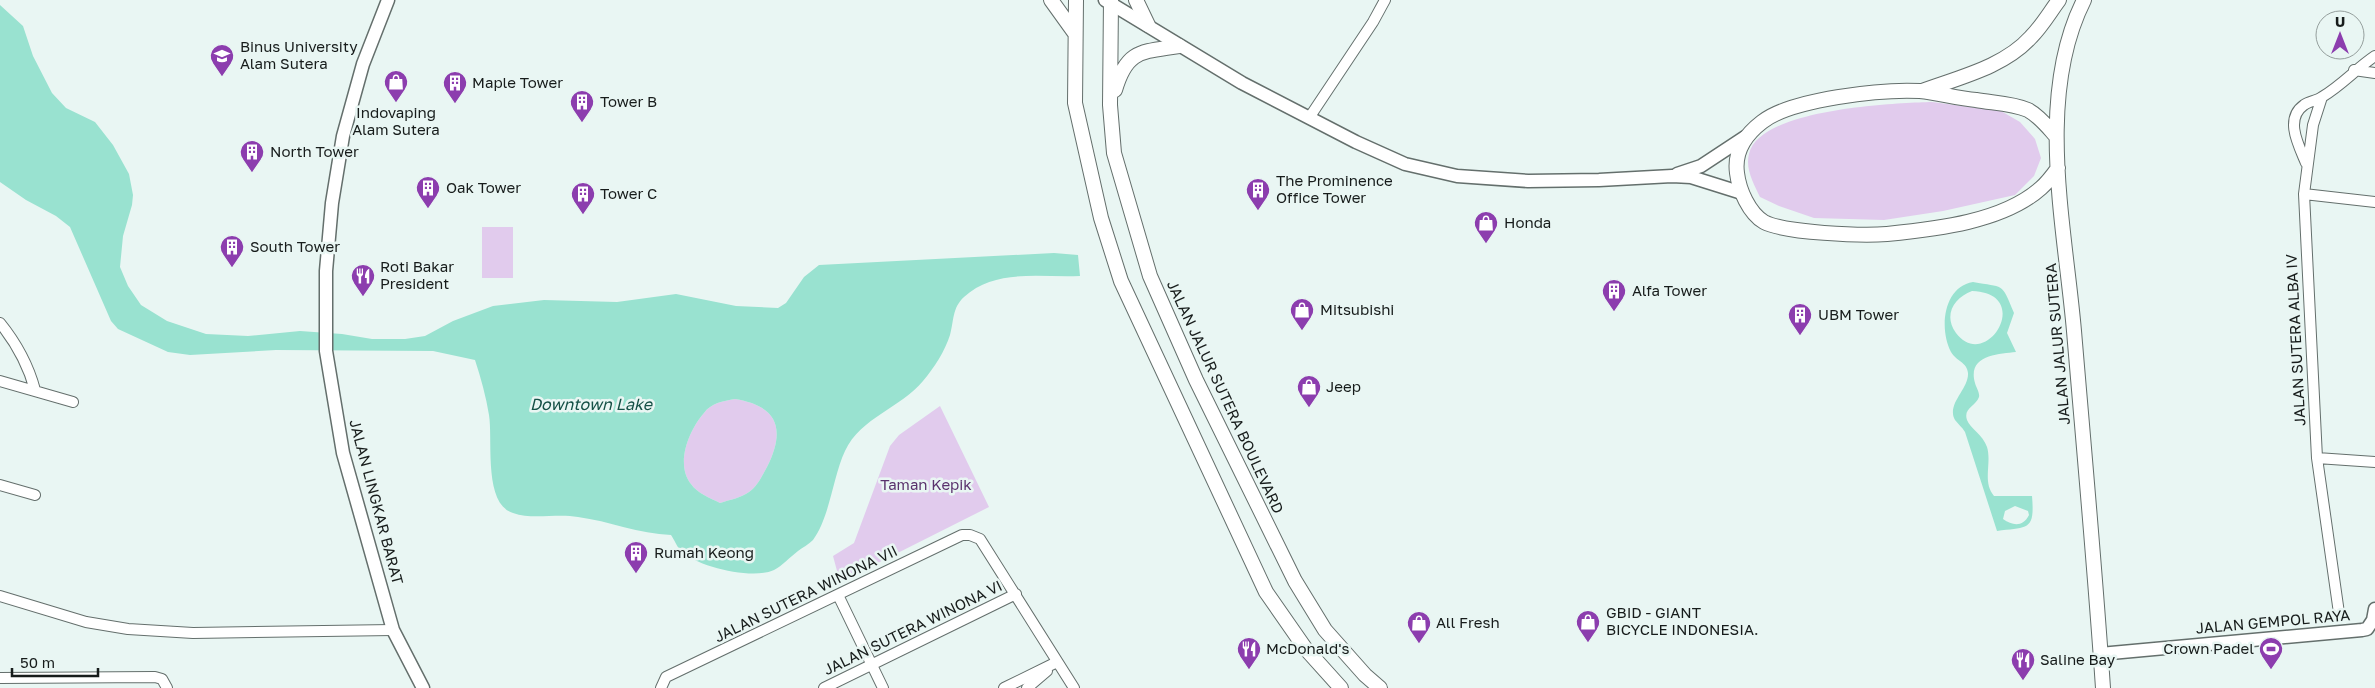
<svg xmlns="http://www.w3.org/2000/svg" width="2375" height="688" font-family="'Golos Text',sans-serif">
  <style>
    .green { fill: #e1cbed }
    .water { fill: #99e2d0; fill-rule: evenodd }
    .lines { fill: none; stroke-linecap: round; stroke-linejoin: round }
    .minor-casing { stroke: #646f6c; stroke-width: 12 }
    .tertiary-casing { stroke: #646f6c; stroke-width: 15 }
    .secondary-casing { stroke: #646f6c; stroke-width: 16 }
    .minor { stroke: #fff; stroke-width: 10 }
    .tertiary { stroke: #fff; stroke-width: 12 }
    .secondary { stroke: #fff; stroke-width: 14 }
    .labels { text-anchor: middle; stroke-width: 5; stroke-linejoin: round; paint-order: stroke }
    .poi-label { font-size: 15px; fill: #171c1b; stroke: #e9f6f3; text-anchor: start }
    .street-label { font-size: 15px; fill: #171c1b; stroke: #e9f6f3 }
    .park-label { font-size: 15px; fill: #5a326d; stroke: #e9f6f3 }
    .water-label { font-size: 16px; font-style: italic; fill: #155146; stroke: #e9f6f3 }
  </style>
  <rect width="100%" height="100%" fill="#e9f6f3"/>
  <path class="green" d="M1932,102l69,9 19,11 15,17 6,19 -7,18 -19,19 -72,16 -59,9 -70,-2 -35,-12 -19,-9c-6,-13 -15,-28 -11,-43 10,-45 144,-51 183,-52z
    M482,227h31v51h-31z
    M735,399c43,7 51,30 32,68 -5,9 -10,20 -18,25 -8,6 -20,8 -29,11 -10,-5 -23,-10 -29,-19 -16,-20 -2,-54 13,-71 7,-10 19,-12 31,-14z
    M940,406l49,101 -149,75 -7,-26 21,-13 36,-97 9,-11z"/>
  <path class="water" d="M0,5l23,21 10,30 19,37 14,15 29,14 18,23 16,29 4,21 -1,10 -9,31 -3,31 8,19 13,19 26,16 39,13 42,2 52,-5 42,3 30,5h33l20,-3 28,-15 40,-15 51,-6 73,2 59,-8 60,12 42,2 8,-5 18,-26 15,-12 235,-12 24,2 2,21c-39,2 -85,-8 -116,21 -12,11 -10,24 -14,38 -5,16 -16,33 -27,46 -22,27 -62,36 -78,70 -12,25 -15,66 -32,89 -4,4 -11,8 -15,11 -8,6 -16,15 -24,19 -21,10 -77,-3 -93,-19 -4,-4 -7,-12 -10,-16 -32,-1 -62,-14 -93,-18 -21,-4 -45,3 -65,-4 -30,-9 -20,-73 -24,-98 -3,-18 -8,-37 -14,-55l-42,-9 -157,-1 -86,5 -22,-3 -50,-23 -7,-8 -41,-94 -14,-11 -30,-16 -26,-18zM735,399c43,7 51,30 32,68 -5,9 -10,20 -18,25 -8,6 -20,8 -29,11 -10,-5 -23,-10 -29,-19 -16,-20 -2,-54 13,-71 7,-10 19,-12 31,-14z
    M1973,282c31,6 28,-1 41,31l-7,20 9,19c-18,2 -49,3 -41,31 1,4 5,10 4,14 -3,9 -16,11 -12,23 3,8 16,15 20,27 5,16 -5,35 7,49h38c3,35 -4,31 -35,35l-32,-99c-3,-5 -7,-8 -10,-12 -9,-16 14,-31 13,-47 -1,-11 -12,-12 -17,-21 -12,-23 -8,-65 22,-70zM1972,291c63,2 14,82 -16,42 -13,-18 -2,-35 16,-42zM2015,506l13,5 1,4c-6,12 -16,11 -26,4l2,-8z"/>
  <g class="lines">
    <g class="minor-casing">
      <path id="minor" d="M2354,70l21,3
        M2322,97l-9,28 -9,69 13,264 22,155
        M1309,118l64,-96 12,-22
        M2306,163c-7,-17 -22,-44 -2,-58 5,-4 13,-4 18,-8 19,-11 35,-29 53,-41
        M2304,194l71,8
        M0,323c17,21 28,41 35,67
        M0,381l73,21
        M2317,458l58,4
        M0,485l35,10
        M838,595l45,93
        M0,596l86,26 42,7 65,4 200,-3
        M0,678l155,-1 7,2 5,9
        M661,688l5,-11 296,-142h8l10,4 94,149
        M824,688l192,-94
        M1004,688l53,-26
        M1027,688l20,-17"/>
    </g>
    <g class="tertiary-casing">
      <path id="tertiary" d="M388,0l-25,64 -20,72 -11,67 -6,68v80l17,102 50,177 30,58
        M1105,0l137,83 114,59 49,22 52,12 71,5 71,-1 73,-4 19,1 51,16
        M1677,174l24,-8 44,-29
        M2100,654l262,-24 5,-1 6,-9 2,-11"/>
    </g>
    <g class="secondary-casing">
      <path id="secondary" d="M1051,0l23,32
        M1076,0l-1,103 26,115 20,63 145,311 39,56 36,40
        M1111,0l-1,105 4,48 36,123 46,104 99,201 30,49 40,45 15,13
        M1136,0l12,25
        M2084,0c-49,97 -19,227 -10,331 10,119 21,238 29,357
        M1115,90c12,-41 27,-38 64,-44
        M1922,91c38,-14 82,-24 109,-54 11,-11 19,-25 28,-37
        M2055,135c-8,-9 -16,-19 -27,-25 -16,-7 -35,-7 -52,-10 -19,-2 -38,-7 -56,-9 -38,-2 -129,8 -158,31 -17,13 -28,29 -25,51 2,17 12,40 27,49 21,11 98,14 123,12 49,-5 116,-12 154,-46 7,-6 12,-13 17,-20"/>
    </g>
    <use href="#minor" class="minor"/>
    <use href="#tertiary" class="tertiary"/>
    <use href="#secondary" class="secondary"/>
  </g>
  <defs>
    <g id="university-pin" transform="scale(1.25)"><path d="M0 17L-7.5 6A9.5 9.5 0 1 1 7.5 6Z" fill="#8c3dae" stroke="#e9f6f3"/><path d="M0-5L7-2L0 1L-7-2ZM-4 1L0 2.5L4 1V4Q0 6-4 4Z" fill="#fff"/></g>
    <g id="shop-pin" transform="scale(1.25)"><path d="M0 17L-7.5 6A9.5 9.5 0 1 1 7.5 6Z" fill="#8c3dae" stroke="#e9f6f3"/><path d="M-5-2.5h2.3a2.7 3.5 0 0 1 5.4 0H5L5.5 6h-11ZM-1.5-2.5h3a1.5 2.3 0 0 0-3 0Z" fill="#fff"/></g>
    <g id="building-pin" transform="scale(1.25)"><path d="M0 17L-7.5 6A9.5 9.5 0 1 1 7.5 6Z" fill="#8c3dae" stroke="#e9f6f3"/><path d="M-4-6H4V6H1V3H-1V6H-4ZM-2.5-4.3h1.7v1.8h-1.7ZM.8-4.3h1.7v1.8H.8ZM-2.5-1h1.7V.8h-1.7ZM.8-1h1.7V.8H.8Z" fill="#fff"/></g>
    <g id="restaurant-pin" transform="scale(1.25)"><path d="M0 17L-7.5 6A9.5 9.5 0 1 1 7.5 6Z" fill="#8c3dae" stroke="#e9f6f3"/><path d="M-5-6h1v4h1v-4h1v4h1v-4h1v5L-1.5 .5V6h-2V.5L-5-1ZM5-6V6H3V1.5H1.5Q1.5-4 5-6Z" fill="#fff"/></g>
    <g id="stadium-pin" transform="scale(1.25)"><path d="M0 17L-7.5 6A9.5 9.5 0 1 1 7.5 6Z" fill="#8c3dae" stroke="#e9f6f3"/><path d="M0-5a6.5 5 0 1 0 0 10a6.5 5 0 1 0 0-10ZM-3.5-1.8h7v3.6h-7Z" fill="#fff"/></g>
  </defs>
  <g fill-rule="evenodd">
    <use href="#university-pin" x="222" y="56"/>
    <use href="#shop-pin" x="396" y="82"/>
    <use href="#building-pin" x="455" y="83"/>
    <use href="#building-pin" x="582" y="102"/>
    <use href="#building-pin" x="252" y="152"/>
    <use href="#building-pin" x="428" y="188"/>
    <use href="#building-pin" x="1258" y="190"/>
    <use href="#building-pin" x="583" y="194"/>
    <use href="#shop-pin" x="1486" y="223"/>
    <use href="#building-pin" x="232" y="247"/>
    <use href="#restaurant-pin" x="363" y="276"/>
    <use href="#building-pin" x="1614" y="291"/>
    <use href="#shop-pin" x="1302" y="310"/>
    <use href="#building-pin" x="1800" y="315"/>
    <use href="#shop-pin" x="1309" y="387"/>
    <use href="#building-pin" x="636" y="553"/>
    <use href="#shop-pin" x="1588" y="622"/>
    <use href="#shop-pin" x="1419" y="623"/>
    <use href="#restaurant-pin" x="1249" y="649"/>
    <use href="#stadium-pin" x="2271" y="649"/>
    <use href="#restaurant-pin" x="2023" y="660"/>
  </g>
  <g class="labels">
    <g class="poi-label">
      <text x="240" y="52">Binus University<tspan x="240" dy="17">Alam Sutera</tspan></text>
      <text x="472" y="88">Maple Tower</text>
      <text x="600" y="107">Tower B</text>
      <text x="396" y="118" text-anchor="middle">Indovaping<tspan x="396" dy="17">Alam Sutera</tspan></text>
      <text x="270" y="157">North Tower</text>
      <text x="1276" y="186">The Prominence<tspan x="1276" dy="17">Office Tower</tspan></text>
      <text x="446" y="193">Oak Tower</text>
      <text x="600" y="199">Tower C</text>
      <text x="1504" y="228">Honda</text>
      <text x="250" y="252">South Tower</text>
      <text x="380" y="272">Roti Bakar<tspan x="380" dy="17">President</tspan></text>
      <text x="1632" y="296">Alfa Tower</text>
      <text x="1320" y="315">Mitsubishi</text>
      <text x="1818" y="320">UBM Tower</text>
      <text x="1326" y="392">Jeep</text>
      <text x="654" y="558">Rumah Keong</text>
      <text x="1606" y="618">GBID - GIANT<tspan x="1606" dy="17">BICYCLE INDONESIA.</tspan></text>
      <text x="1436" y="628">All Fresh</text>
      <text x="1266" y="654">McDonald's</text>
      <text x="2254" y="654" text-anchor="end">Crown Padel</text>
      <text x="2040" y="665">Saline Bay</text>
    </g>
    <g class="street-label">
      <text transform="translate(2296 340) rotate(-93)" y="5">JALAN SUTERA ALBA IV</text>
      <text transform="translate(2058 344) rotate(-95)" y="5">JALAN JALUR SUTERA</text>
      <text transform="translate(1225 397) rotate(65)" y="5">JALAN JALUR SUTERA BOULEVARD</text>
      <text transform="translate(376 502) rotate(75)" y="5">JALAN LINGKAR BARAT</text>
      <text transform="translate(806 594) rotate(-26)" y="5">JALAN SUTERA WINONA VII</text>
      <text transform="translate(2273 622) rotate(-5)" y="5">JALAN GEMPOL RAYA</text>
      <text transform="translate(913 628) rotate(-26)" y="5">JALAN SUTERA WINONA VI</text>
    </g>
    <g class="park-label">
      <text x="926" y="490">Taman Kepik</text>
    </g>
    <g class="water-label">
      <text x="591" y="410">Downtown Lake</text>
    </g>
  </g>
  <g transform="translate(2340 35)"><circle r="24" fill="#e9f6f3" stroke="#959f9d"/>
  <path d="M0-4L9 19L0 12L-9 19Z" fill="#8c3dae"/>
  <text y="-8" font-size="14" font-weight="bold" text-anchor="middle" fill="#171c1b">U</text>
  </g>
  <path d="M12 668v8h86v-8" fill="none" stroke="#171c1b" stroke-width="2.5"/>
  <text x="20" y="668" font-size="15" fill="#171c1b" stroke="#e9f6f3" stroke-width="4" paint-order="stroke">50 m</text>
</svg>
